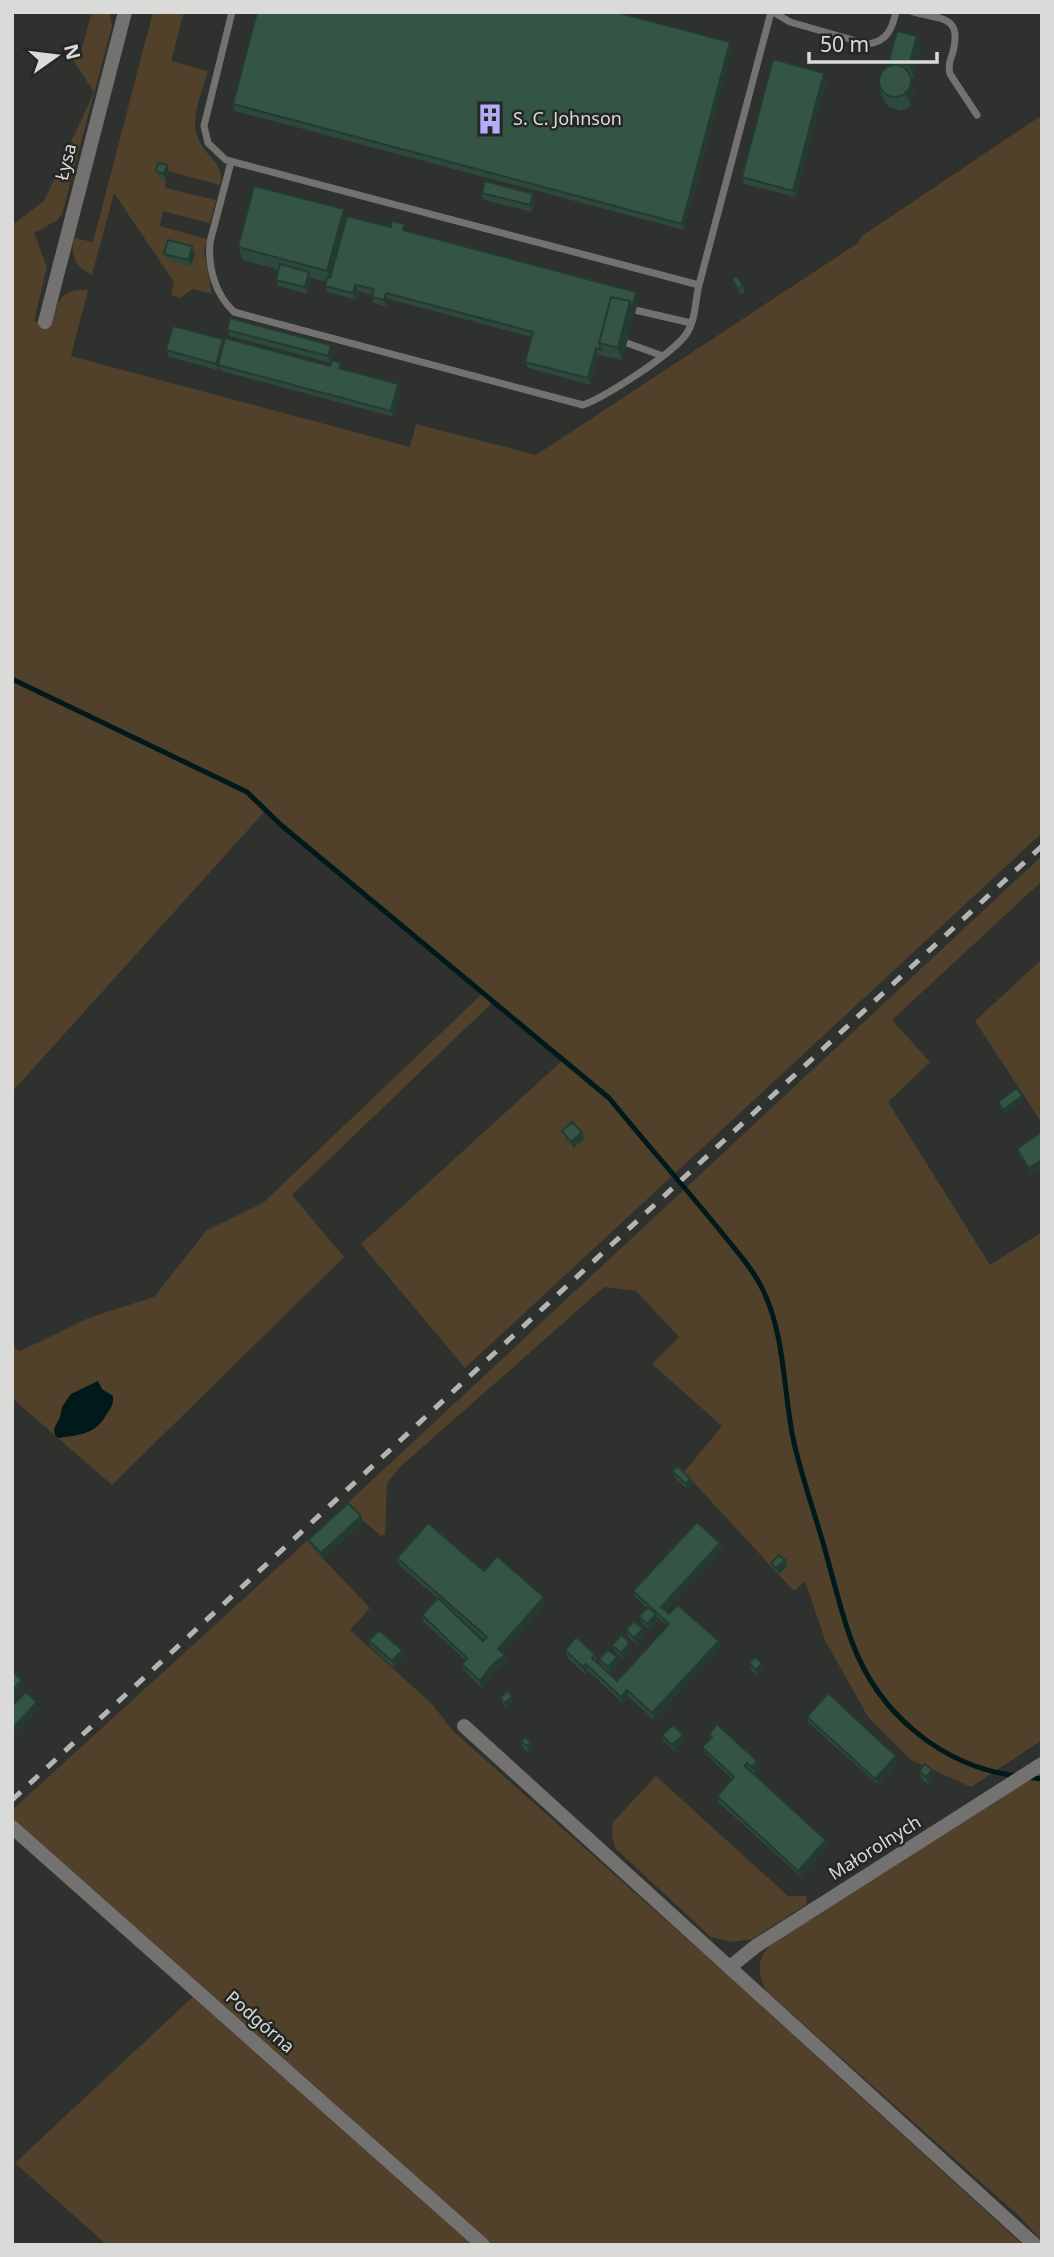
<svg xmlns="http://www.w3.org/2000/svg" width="1054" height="2257" font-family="'Noto Sans',sans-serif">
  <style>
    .green { fill: #51402a }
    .water { fill: #001a1b }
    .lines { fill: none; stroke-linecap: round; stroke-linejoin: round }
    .stream { stroke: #001a1b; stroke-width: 5 }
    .service { stroke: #737271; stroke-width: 7 }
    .minor { stroke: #737271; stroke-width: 14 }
    .rail { stroke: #b4b5b3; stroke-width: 5; stroke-dasharray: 12 12; stroke-linecap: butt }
    .wall { fill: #2d483c; fill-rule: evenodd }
    .shaded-wall { fill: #243b31 }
    .building { fill: #345446; stroke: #243b31; stroke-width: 2 }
    .labels { text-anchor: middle; stroke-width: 5; stroke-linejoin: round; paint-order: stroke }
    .poi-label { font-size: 18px; fill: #dadbd9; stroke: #252724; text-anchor: start }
    .street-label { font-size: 18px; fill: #dadbd9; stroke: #252724 }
  </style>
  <rect width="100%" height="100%" fill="#2f312e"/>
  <path class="green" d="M92,12h18l2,14 -50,188 -6,7 -22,12 13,34 -13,54 17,4c6,-22 9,-37 37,-35l-17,66 339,91 6,-23 120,31 322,-212 4,-7 177,-119 3,4v712l-577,535 -104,-124 202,-184 -70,-58 -201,193 52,62 -232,228 -100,-87v-53l8,6 71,-34 63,-20 53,-67 56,-27 220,-210 -217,-183 -254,282v-867l32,-24 50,-109 -26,-40h13z
    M153,12h31l-13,49 37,10c-5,18 -16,42 -12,61 6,26 30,28 24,53l-59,-16 -2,9 7,2 -1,8 51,12 -6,23 -47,-12 -3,15 47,13 -3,12 8,43 -19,-5 -13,9 -9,-3 3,-13 -60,-89 -22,82c-16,-7 -22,-20 -18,-37l19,4z
    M1042,856v25l-150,139 38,42 -42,40 102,163 52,-33v508l-71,47 -60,-27 -43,-43 -43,-77 -20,-59 -11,10 -110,-119 38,-46 -70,-62 27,-27 -43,-46 -32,-4 -204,180 -13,16 -2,51 -4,2 -31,-27 -39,37 59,62 -20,22 82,74 21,27 270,240 300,274h-916l-92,-82 182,-170 -185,-174v-9l284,-259z
    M1042,959v164l-67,-102z
    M1042,1764v477l-22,-24 -255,-227c-7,-19 -9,-32 7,-46l143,-98z
    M656,1776l132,120h18l1,8 -55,35 -20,3 -21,-5 -96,-89 -3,-13 1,-13z"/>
  <path class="water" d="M98,1381l4,8 11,7c1,9 -3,13 -8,21 -11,18 -27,18 -47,21l-3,-3 -1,-6 6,-12 2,-10 9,-13z"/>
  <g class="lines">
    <path class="stream" d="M12,679l235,113 34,33 328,273c36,44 73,86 109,130 15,19 33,38 44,60 23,46 21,100 31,150 8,38 22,75 32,112 9,31 16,63 27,92 26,71 89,124 164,134
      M1026,1777l16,2"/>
    <path class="service" d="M232,12l-28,114 4,17 18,17 473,125
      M773,12l17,10 77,22c20,-2 25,-15 29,-32
      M913,12c29,8 49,3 40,40 -3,8 -5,14 -3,22l27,41
      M231,162l-21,80c-2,26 5,52 24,70l349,93c24,-9 91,-52 104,-72 9,-14 8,-33 12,-48l72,-273
      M635,310l56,13
      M627,343l36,13"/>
    <path class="minor" d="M45,322l80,-310
      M464,1726l571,519
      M12,1827l471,418
      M730,1967l26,-21 286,-182"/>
    <path class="rail" d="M12,1800l1030,-954"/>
  </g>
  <path class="wall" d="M732,49l-48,181 -449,-119 -2,-7z
    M921,49l-7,29 -4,-1 5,18 -4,11 -11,5 -11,-4 -5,-6 -4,-12 11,-23 -2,-6z
    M827,79l-31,118 -52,-13 -2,-7z
    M167,165l2,6 -3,9 -7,-2 -3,-7z
    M482,193l53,7 -3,12 -48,-12z
    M347,216l60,15 232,68 -17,61 -24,-5 -7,30 -63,-17 -3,-6 7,-25 -144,-38 -2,7 -12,-3 -2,-6v-2l-14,-4 -2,9 -29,-8 -2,-6 1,-4 -15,-4 -4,16 -29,-8 -2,-6 3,-10 -36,-10 -5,-13z
    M195,253l-4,13 -24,-6 -3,-6z
    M732,279l11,7 2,7 -5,2z
    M227,330l107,22 -3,11 -101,-27z
    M223,339l1,4 106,23 11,-3 2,6 55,15 3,7 -7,26 -173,-46 -2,-4 -1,3 -49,-13 -3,-7z
    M562,1131l20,1 2,7 -11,9 -8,-10z
    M1041,1132l-9,42 -13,-19 -2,-6z
    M672,1471l18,8 3,6 -5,5 -13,-12z
    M361,1516l2,7 -40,36 -12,-13 -3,-6z
    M720,1543l2,7 -56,61 3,3 50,27 2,6 -67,73 -25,-23 -6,6 -35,-32 -3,3 -18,-17 -2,-7 30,4 2,7 -1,1 21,19 50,-55 -10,-9 1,4 -8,9 -9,-8 -2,-6 8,-8 -12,-11 -2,-6z
    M397,1558l87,13 62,32 -43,50 4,8 -11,10 -14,17 -18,-18 -2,-6 3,-4 -41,-38 -2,-7 15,-17 -38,-33zM448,1608l36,31 -1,2z
    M785,1560l2,6 -8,8 -6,-5 -2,-6z
    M643,1629l2,6 -8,10 -9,-8 -2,-7z
    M369,1641l35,16 -10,11 -23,-21z
    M630,1643l2,7 -9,9 -8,-8 -3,-6z
    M599,1659l20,5 -9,9 -8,-7z
    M749,1663l16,7 -7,6 -7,-6z
    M512,1696l2,6 -6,7 -5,-5 -3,-6z
    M807,1717l92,45 -21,23 -69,-62z
    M709,1734l51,34 -5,5 -6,-3 79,77 -27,30 -82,-74 -2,-7 15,-17 -27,-26 -3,-6 9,-9z
    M662,1735l23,6 -10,11 -11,-10z
    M521,1741l10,1 2,6 -4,5 -6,-5z
    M919,1771l15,6 -6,7 -7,-6z"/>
  <path class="shaded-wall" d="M917,36l4,13 -7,29 -5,-13z
    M730,42l2,7 -48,181 -2,-6z
    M908,72l7,23 -4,11 -5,-13z
    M824,73l3,6 -31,118 -3,-6z
    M167,165l2,6 -3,9 -2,-6z
    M533,194l2,6 -3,12 -2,-7z
    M344,209l5,13 -17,62 -5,-13z
    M192,246l3,7 -4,13 -2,-6z
    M309,272l2,7 -4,15 -2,-7z
    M355,285l3,6 -2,9 -3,-7z
    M636,292l3,7 -17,61 -4,-12 12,-47z
    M386,293l2,6 -2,7 -2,-6z
    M223,339l2,6 -7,20v5l-2,-6z
    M331,345l3,7 -3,11 -3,-7z
    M596,348l2,7 -7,30 -3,-7z
    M398,384l3,7 -7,26 -3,-6z
    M1022,1096l3,6 -20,14 -2,-6z
    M582,1132l2,7 -11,9 -2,-6z
    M1042,1160v8l-10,6 -3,-6z
    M690,1479l3,6 -5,5 -2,-6z
    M361,1516l2,7 -40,36 -2,-6z
    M720,1543l2,7 -58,63 -3,-6z
    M785,1560l2,6 -8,8 -3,-6z
    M544,1597l2,6 -45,52 -3,-6z
    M656,1614l2,7 -8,9 -3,-6z
    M643,1629l2,6 -8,10 -3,-7z
    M719,1641l2,6 -67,73 -2,-7z
    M630,1643l2,7 -9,9 -2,-6z
    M402,1650l2,7 -10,11 -2,-7z
    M505,1655l2,6 -11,10 -14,17 -2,-7 13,-17z
    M617,1657l2,7 -9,9 -2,-6z
    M762,1663l3,7 -7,6 -2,-6z
    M586,1664l2,7 -3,3 -2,-7z
    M22,1680l2,7 -12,12v-9z
    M627,1690l2,7 -6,6 -2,-6z
    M512,1696l2,6 -6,7 -2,-6z
    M37,1702l3,7 -28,29v-9z
    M683,1735l2,6 -10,11 -3,-7z
    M531,1742l2,6 -4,5 -2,-7z
    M896,1756l3,6 -21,23 -3,-6z
    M757,1761l3,7 -5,5 -3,-6z
    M932,1770l2,7 -6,7 -2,-7z
    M826,1840l2,7 -27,30 -3,-6z"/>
  <path class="building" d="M257,12h359l114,30 -48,182 -449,-120z
    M897,31l20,5 -8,29 -20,-5z
    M773,59l51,14 -31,118 -51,-14z
    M879 81a16 16 0 1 1 32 0a16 16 0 1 1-32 0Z
    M158,163l9,2 -3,9 -8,-3z
    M485,181l48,13 -3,11 -48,-12z
    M254,186l90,23 -17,62 -89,-24z
    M347,216l44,11 1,-6 13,3 -2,6 233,62 -4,16 -2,-7 -19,-4 -12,46 2,7 -5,-2 -8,30 -63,-16 8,-30 -147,-39 -2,7 -12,-3 2,-8 -19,-4 -2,8 -28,-7 2,-9 3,1z
    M168,240l24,6 -3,14 -25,-6z
    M280,264l29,8 -4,15 -29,-7z
    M737,276l6,10 -5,3 -6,-10z
    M611,297l19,4 -12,47 -19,-5z
    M230,318l101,27 -3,11 -101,-26z
    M173,326l50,13 -7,25 -50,-14z
    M225,338l105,28 2,-6 9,3 -2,5 59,16 -7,27 -173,-46z
    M1017,1088l5,8 -19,14 -5,-8z
    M572,1122l10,10 -11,10 -9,-11z
    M1041,1132l1,28 -13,8 -12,-19z
    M678,1466l12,13 -4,5 -14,-13z
    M348,1503l13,13 -40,37 -13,-13z
    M697,1522l23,21 -59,64 8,7 9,-9 41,36 -67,72 -25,-23 -6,7 -35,-33 -3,3 -18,-17 11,-13 19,17 -3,4 25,23 52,-57 -36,-33z
    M428,1523l56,48 13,-15 47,41 -46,52 7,6 -12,9 -13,17 -18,-17 5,-6 -45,-43 16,-17 45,43 4,-4 -90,-79z
    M779,1555l6,5 -9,8 -5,-5z
    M648,1607l8,7 -9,10 -8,-8z
    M634,1621l9,8 -9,9 -8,-8z
    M379,1630l23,20 -10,11 -23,-20z
    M621,1635l9,8 -9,10 -9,-8z
    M608,1650l9,7 -9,10 -9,-8z
    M755,1657l7,6 -6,7 -7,-7z
    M12,1671l10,9 -10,10z
    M507,1691l5,5 -6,7 -6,-5z
    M26,1692l11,10 -25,27v-23z
    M828,1693l68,63 -21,23 -68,-62z
    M717,1724l40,37 -5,6 -5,-4 -2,3 81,74 -28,31 -81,-75 17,-19 -32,-30 10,-10 -3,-3z
    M673,1725l10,10 -11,10 -10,-10z
    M525,1737l6,5 -4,4 -6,-5z
    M925,1764l7,6 -6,7 -7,-6z"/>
  <defs>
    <g id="building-bare" transform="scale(2.415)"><path d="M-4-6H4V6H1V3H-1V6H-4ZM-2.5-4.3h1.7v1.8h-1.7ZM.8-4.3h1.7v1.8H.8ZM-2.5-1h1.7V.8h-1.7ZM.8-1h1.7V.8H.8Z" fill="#b2adf9" stroke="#252724" stroke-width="2.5" paint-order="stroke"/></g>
  </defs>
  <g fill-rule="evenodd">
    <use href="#building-bare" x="490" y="119"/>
  </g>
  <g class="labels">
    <g class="poi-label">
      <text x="513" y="125">S. C. Johnson</text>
    </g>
    <g class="street-label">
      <text transform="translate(66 162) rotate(-76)" y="6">Łysa</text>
      <text transform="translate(875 1848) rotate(-32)" y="6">Małorolnych</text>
      <text transform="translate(260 2022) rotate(41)" y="6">Podgórna</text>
    </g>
  </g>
  <rect width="1054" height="2257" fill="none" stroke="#dadbd9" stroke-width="28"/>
  <g transform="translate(56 56) rotate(76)" stroke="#252724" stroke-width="5" paint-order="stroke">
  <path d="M0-5L12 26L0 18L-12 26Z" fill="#dadbd9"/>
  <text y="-10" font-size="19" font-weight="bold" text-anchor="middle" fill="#dadbd9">N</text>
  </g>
  <path d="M809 52v10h128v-10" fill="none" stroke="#dadbd9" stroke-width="3.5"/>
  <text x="820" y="52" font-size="21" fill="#dadbd9" stroke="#252724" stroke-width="5" paint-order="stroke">50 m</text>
</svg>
